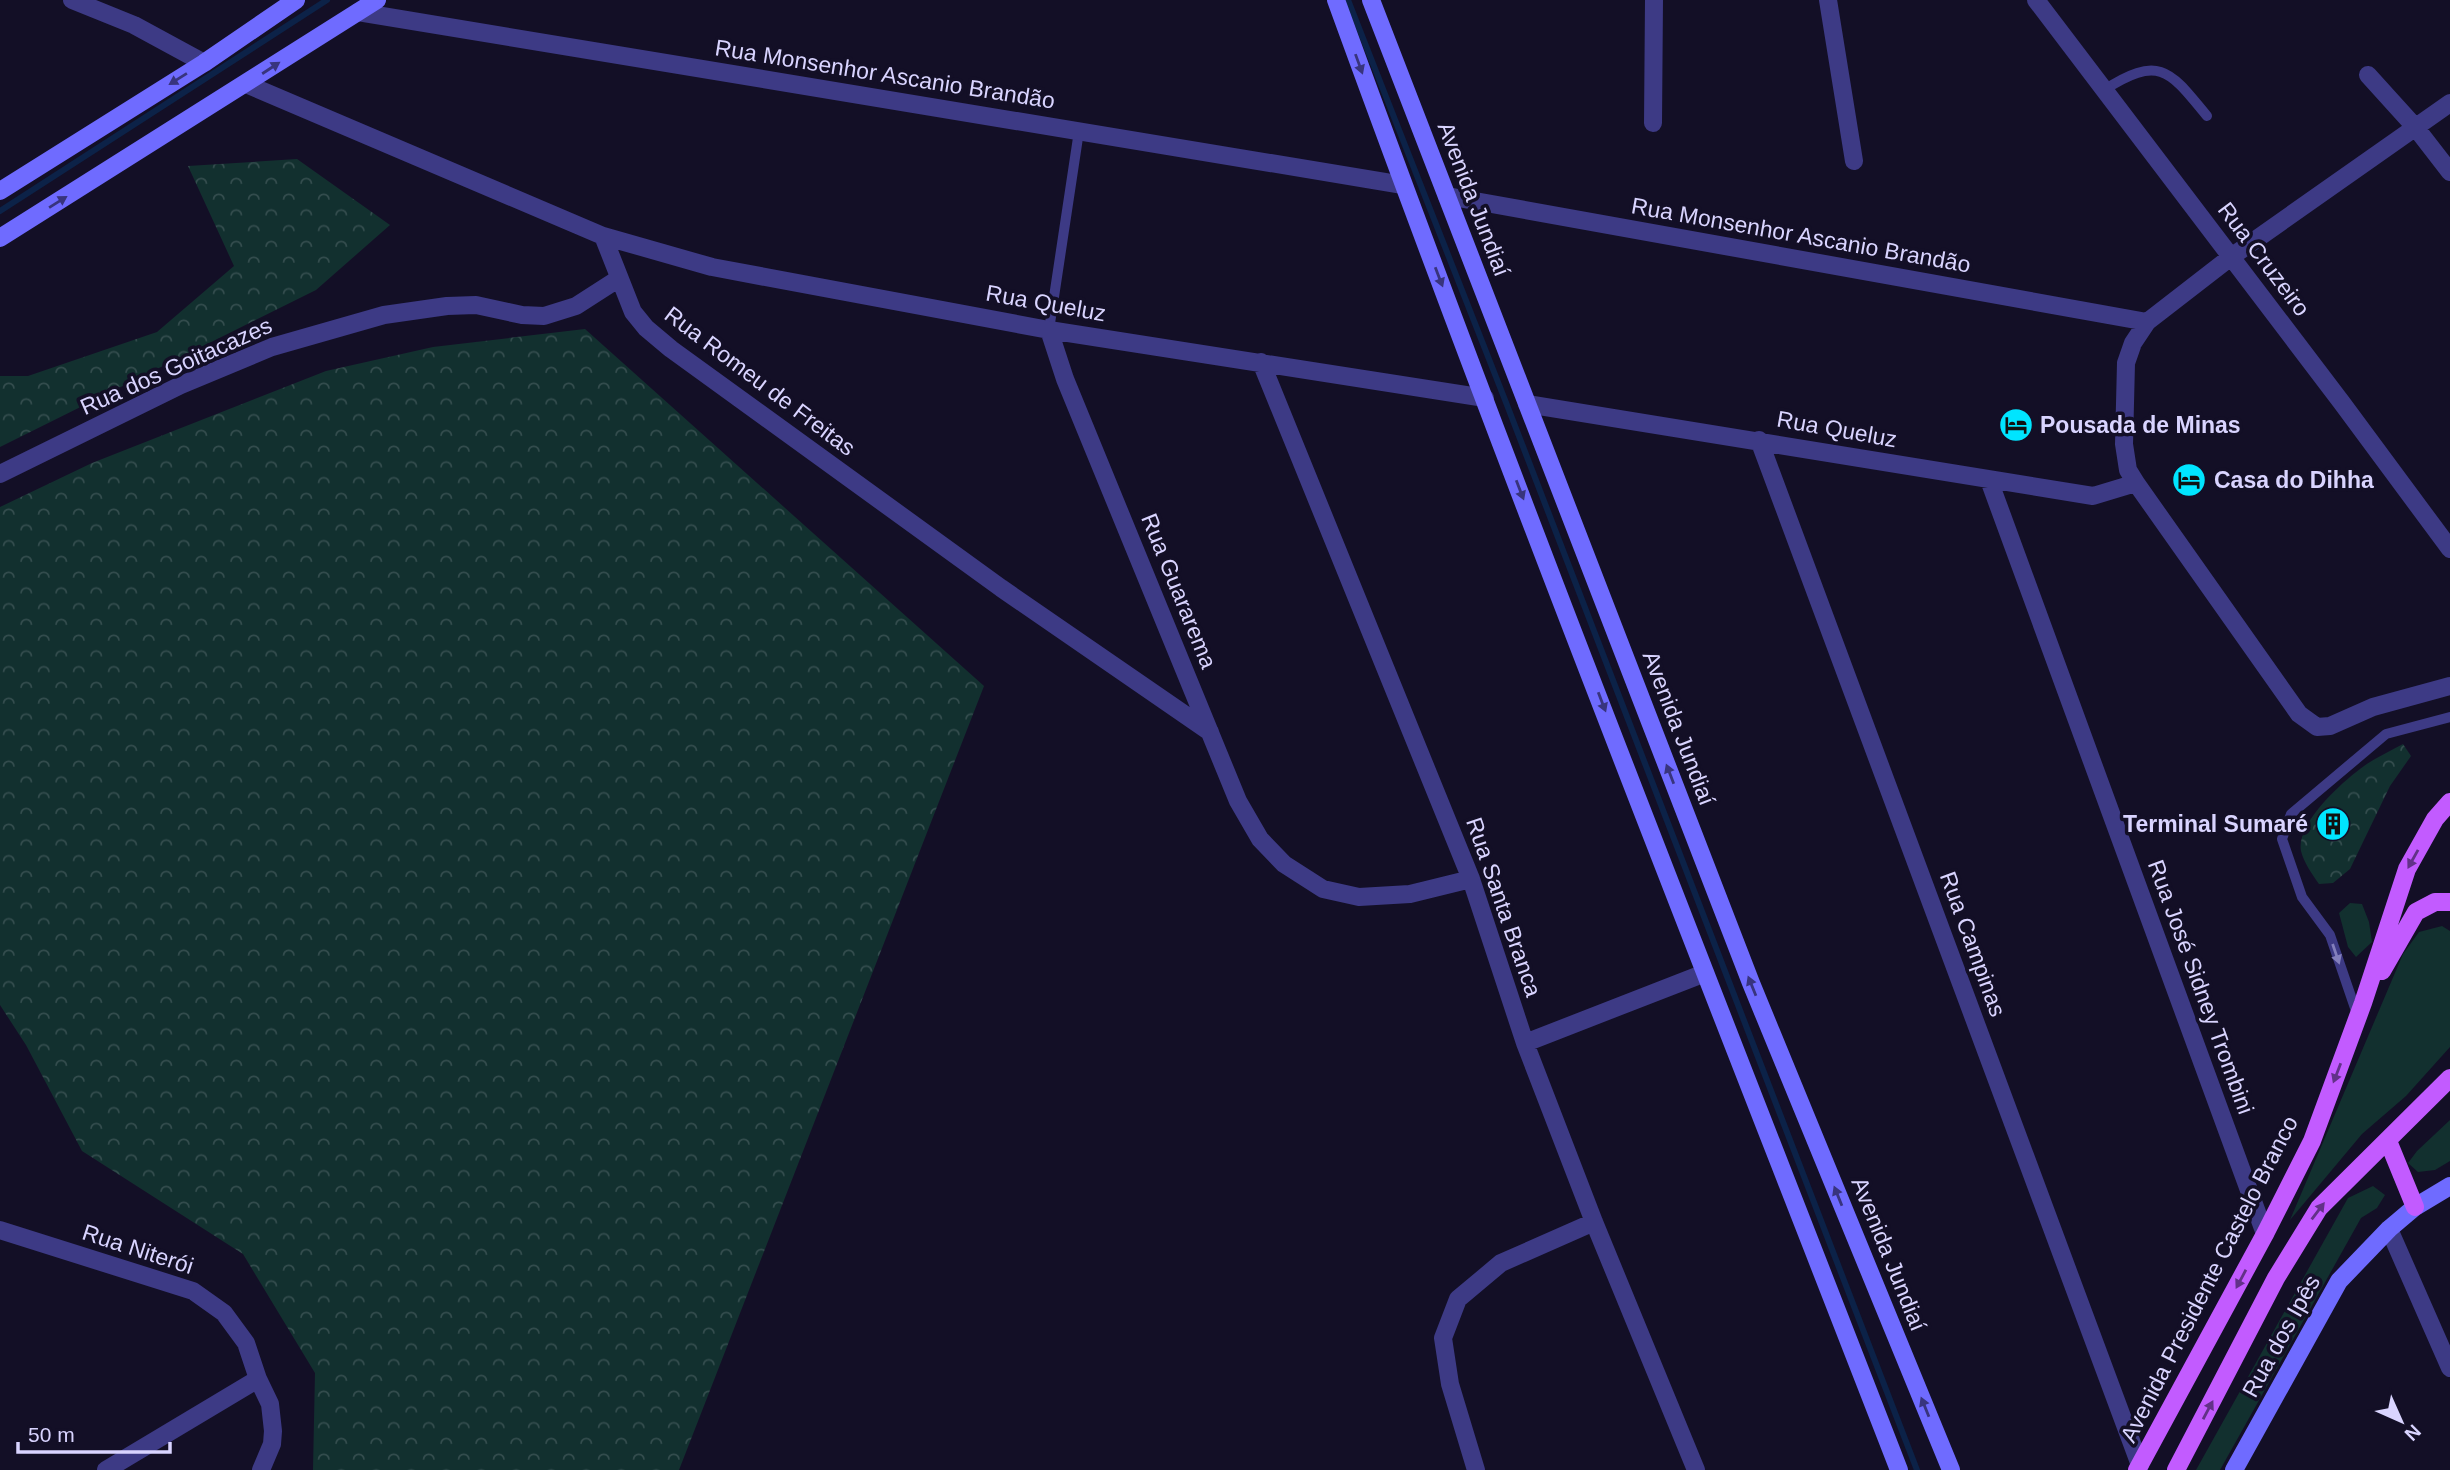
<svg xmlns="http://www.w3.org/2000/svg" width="2450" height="1470" font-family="Helvetica,sans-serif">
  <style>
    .green { fill: #12302f }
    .forest { fill: url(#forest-crowns) }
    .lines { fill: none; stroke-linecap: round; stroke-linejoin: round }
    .stream { stroke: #0c2248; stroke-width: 6 }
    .lane { stroke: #3d3a85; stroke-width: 10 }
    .street { stroke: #3d3a85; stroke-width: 18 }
    .secondary { stroke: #6f6bff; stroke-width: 18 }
    .primary { stroke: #c25bff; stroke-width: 18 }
    .oneway { fill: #38347d }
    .oneway2 { fill: #623188 }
    .oneway3 { fill: #837fbc }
    .labels { text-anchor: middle; stroke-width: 7; stroke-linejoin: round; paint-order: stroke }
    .street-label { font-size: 23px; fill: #d9d4ff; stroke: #130f26 }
    .poi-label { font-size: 23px; font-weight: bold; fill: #d9d4ff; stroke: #130f26; text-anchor: start }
  </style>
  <defs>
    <pattern id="forest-crowns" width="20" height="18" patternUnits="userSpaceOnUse" patternTransform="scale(1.75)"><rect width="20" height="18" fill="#12302f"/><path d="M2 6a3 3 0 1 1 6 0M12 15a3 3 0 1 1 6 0" fill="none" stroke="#344d4e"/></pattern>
  </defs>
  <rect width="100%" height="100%" fill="#130f26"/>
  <path class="green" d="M2350,903l12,1 7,18 3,20 -16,15 -8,-10 -9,-34z
    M2442,926l8,5v116l-44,49 -44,38 -72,86 113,-266 16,-22z
    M2450,1120v41l-15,9 -17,2 -10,-9 9,-12z
    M2373,1186l12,9 -8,13 -16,10 -141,252h-24l152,-272z"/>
  <path class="forest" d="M297,159l93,66 -74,65 -316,157v-71h28l129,-44 77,-66 -46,-100z
    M585,329l399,357 -305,784h-366l2,-97 -72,-119 -161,-103 -56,-106 -26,-40v-498l92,-44 234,-92 107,-24z
    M2403,744l8,12 -21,30 -40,83 -17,14 -14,1c-7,-10 -15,-21 -18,-33 -5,-27 39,-67 59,-82 12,-10 29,-17 43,-25z"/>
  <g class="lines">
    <path class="stream" d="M1348,0l159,405 410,1065
      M0,211l327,-211"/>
    <path class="lane" d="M2104,90c56,-36 66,-19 103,26
      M1049,330l30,-199
      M2357,1014l-27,-79 -28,-38 -20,-58 9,-25 95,-80 64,-17"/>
    <path class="street" d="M72,0l62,25 70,38
      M1828,0l26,161
      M2036,0l306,403 108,146
      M358,12l1045,173
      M2368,75l48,53 34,44
      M246,84l357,152 30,76 13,16 25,21 330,239 209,144
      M2450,103l-219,154 -84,65 -14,21 -7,20 -2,81 4,26 8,13 163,231 18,13 13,-1 43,-19 77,-21
      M1653,123l1,-123
      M1447,196l700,126
      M603,236l109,31 337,63 436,68
      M1049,330l16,49 173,422 22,38 24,25 39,25 36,8 51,-3 61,-15
      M1261,362l210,517 54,164 69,179 102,248
      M1527,404l566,92 43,-13
      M1759,440l381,1025
      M0,474l181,-89 91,-38 112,-32 63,-9 29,-1 46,10 22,1 32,-10 42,-27
      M1989,480l276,754
      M1525,1043l180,-70
      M2389,1229l61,139
      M0,1230l193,61 31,22 22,30 12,36 12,25 3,27 -1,13 -11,26
      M106,1470l152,-91
      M1476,1470l-26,-86 -7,-46 15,-39 43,-36 93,-41"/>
    <path class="secondary" d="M1336,0c179,493 373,981 563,1470
      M1371,0l380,983 200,487
      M0,191l204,-128 92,-63
      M0,238l377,-238
      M2234,1470l105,-189 50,-52 26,-22 35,-21"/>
    <path class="primary" d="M2382,971l34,-59 19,-10h15
      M2388,1141l27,66
      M2137,1470l128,-236 47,-93 51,-138 44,-134 28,-50 15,-17
      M2176,1470l100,-192 43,-70 131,-130"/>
  </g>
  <defs><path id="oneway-solid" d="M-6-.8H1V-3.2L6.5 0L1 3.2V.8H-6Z" transform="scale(1.75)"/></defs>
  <g class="oneway">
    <use href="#oneway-solid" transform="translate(1359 64) rotate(70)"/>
    <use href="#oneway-solid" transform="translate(271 68) rotate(-33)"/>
    <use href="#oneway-solid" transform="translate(178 79) rotate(148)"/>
    <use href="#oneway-solid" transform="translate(58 202) rotate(-32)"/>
    <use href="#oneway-solid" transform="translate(1439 277) rotate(69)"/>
    <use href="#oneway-solid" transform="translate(1520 490) rotate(69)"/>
    <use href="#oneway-solid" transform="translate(1602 702) rotate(69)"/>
    <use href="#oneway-solid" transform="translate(1670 774) rotate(-111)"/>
    <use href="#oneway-solid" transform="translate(1752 986) rotate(-112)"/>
    <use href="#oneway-solid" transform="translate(1838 1196) rotate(-112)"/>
    <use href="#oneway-solid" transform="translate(1925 1407) rotate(-112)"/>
  </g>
  <g class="oneway2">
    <use href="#oneway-solid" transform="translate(2413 859) rotate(119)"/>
    <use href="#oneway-solid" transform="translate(2337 1073) rotate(111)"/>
    <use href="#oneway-solid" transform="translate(2318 1211) rotate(-53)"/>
    <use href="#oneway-solid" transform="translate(2241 1279) rotate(118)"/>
    <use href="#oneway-solid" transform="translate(2208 1410) rotate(-62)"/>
  </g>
  <use class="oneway3" href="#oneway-solid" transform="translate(2336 954) rotate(71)"/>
  <defs>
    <g id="hotel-disc" transform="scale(1.75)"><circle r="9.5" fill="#00e5ff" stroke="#130f26"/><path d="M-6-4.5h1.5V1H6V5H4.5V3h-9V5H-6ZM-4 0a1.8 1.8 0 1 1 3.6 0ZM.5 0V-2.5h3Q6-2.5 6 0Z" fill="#111"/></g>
    <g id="building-disc" transform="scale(1.75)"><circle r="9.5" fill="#00e5ff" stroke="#130f26"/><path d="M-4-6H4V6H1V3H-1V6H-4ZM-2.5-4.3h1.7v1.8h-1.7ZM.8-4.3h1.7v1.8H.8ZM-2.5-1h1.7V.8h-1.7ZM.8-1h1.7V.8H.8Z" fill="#111"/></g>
  </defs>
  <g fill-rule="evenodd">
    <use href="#hotel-disc" x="2016" y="425"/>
    <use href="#hotel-disc" x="2189" y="480"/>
    <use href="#building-disc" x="2333" y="824"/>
  </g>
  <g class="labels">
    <g class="street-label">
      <text transform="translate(885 74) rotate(9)" y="8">Rua Monsenhor Ascanio Brandão</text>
      <text transform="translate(1474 199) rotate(69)" y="8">Avenida Jundiaí</text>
      <text transform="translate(1801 235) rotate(10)" y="8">Rua Monsenhor Ascanio Brandão</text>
      <text transform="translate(2264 259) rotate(53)" y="8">Rua Cruzeiro</text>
      <text transform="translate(1046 303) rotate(10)" y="8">Rua Queluz</text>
      <text transform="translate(176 366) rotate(-24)" y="8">Rua dos Goitacazes</text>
      <text transform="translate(760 381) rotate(37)" y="8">Rua Romeu de Freitas</text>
      <text transform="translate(1837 429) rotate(10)" y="8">Rua Queluz</text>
      <text transform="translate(1179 591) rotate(68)" y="8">Rua Guararema</text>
      <text transform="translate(1679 728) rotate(69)" y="8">Avenida Jundiaí</text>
      <text transform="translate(1504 907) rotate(71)" y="8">Rua Santa Branca</text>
      <text transform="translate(1973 944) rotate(70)" y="8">Rua Campinas</text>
      <text transform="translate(2201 987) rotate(70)" y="8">Rua José Sidney Trombini</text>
      <text transform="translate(138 1249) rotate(18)" y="8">Rua Niterói</text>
      <text transform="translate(1889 1254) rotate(68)" y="8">Avenida Jundiaí</text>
      <text transform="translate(2209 1279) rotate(-63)" y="8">Avenida Presidente Castelo Branco</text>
      <text transform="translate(2281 1336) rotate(-61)" y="8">Rua dos Ipês</text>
    </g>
    <g class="poi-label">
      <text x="2040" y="433">Pousada de Minas</text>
      <text x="2214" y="488">Casa do Dihha</text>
      <text x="2308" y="832" text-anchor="end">Terminal Sumaré</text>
    </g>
  </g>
  <g transform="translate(2401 1421) rotate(135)" stroke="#130f26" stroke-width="5" paint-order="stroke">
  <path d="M0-5L12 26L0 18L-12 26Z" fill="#d9d4ff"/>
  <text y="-10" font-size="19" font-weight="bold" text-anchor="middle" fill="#d9d4ff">N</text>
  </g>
  <path d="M18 1442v10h152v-10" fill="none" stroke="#d9d4ff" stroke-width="3.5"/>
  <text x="28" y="1442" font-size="21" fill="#d9d4ff" stroke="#130f26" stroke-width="5" paint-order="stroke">50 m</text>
</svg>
